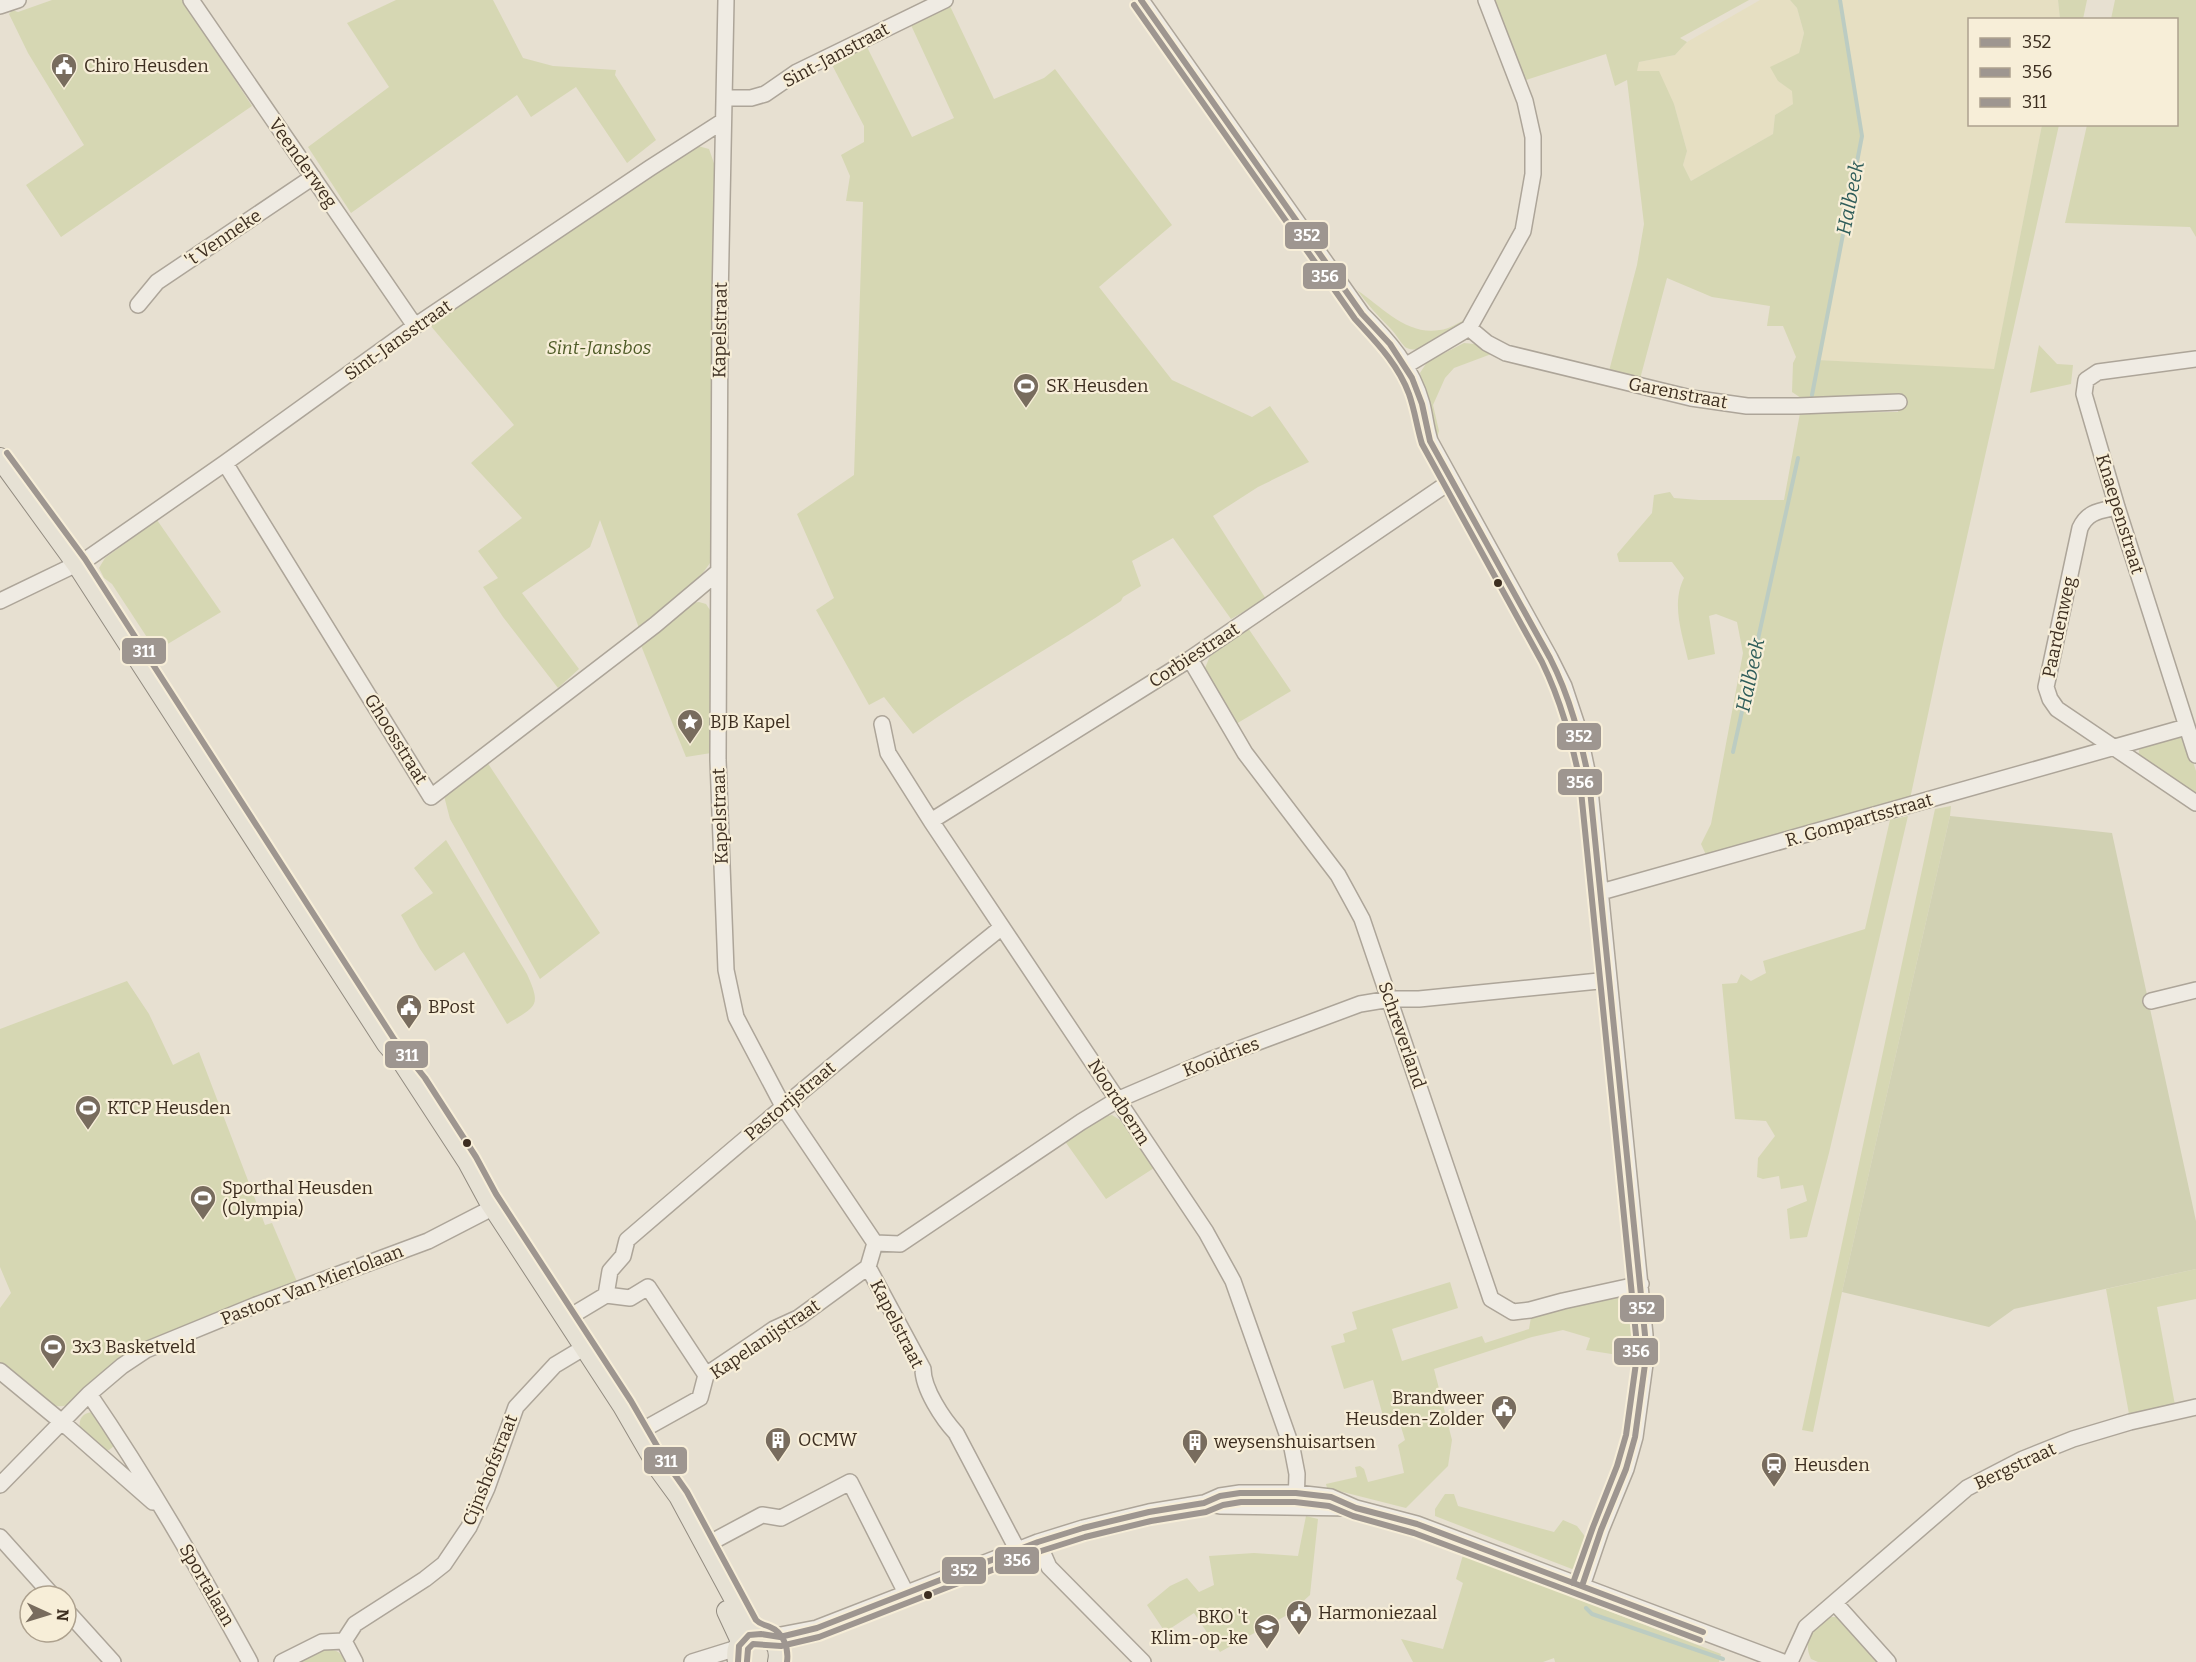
<svg xmlns="http://www.w3.org/2000/svg" width="2196" height="1662" font-family="Bitter,serif">
  <style>
    .farmland { fill: #e6dfc2 }
    .green { fill: #d6d7b3 }
    .cemetery { fill: #d1d1b3 }
    .lines { fill: none; stroke-linecap: round; stroke-linejoin: round }
    .stream { stroke: #bcccc2; stroke-width: 4 }
    .minor-casing { stroke: #ada599; stroke-width: 18 }
    .major-casing { stroke: #928b80; stroke-width: 22 }
    .minor { stroke: #efebe3; stroke-width: 15 }
    .major { stroke: #e6e1d4; stroke-width: 20 }
    .bus-1-casing { stroke: #f7eed8; stroke-width: 10 }
    .bus-2-casing { stroke: #f7eed8; stroke-width: 10 }
    .bus-3-casing { stroke: #f7eed8; stroke-width: 10 }
    .bus-1 { stroke: #9e9690; stroke-width: 6 }
    .bus-2 { stroke: #9e9690; stroke-width: 6 }
    .bus-3 { stroke: #9e9690; stroke-width: 6 }
    .bus-dot { fill: #3d2e20; stroke: #f7eed8; stroke-width: 2 }
    .labels { text-anchor: middle; stroke-width: 4.5; stroke-linejoin: round; paint-order: stroke }
    .street-label { font-size: 18px; fill: #3d2e20; stroke: #f7eed8 }
    .poi-label { font-size: 18px; fill: #3d2e20; stroke: #f7eed8; text-anchor: start }
    .park-label { font-size: 18px; font-style: italic; fill: #4d5a26; stroke: #f7eed8 }
    .water-label { font-size: 20px; font-style: italic; fill: #2f5d5a; stroke: #f7eed8 }
    .line-badge { stroke: #f7eed8; stroke-width: 2 }
    .badge-label { font-size: 16px; text-anchor: middle; font-weight: bold; fill: #fff }
  </style>
  <rect width="100%" height="100%" fill="#e7e0d1"/>
  <path class="farmland" d="M1760,0h30l7,8 7,25 -5,20 -21,28 15,10v13l-18,11 -2,19 -82,47 -8,-16 4,-14 -13,-47 -38,-33 3,-9 36,-7 12,-13z
    M1839,0h219l2,19 -90,1v104l72,1 -48,245 -176,-10 43,-221 -2,-28z"/>
  <path class="green" d="M52,0h131l69,106 -191,131 -35,-52 58,-40 -56,-92 -19,-39 3,-4 6,2z
    M396,0h97l30,58 30,8 63,4 -1,5 41,65 -29,23 -51,-76 -45,30 -14,-22 -166,118 -43,-66 81,-60 -42,-64z
    M1494,0h255l-69,38 7,4 -12,13 -36,7 -2,9h22l15,33 13,47 -4,14 8,16 82,-47 2,-19 18,-11 -1,-13 -14,-10 -8,-14 29,-14 5,-20 -7,-25 -7,-8h49l20,111 2,28 -43,221 176,9 48,-244h17l-118,528 -31,146 -203,58 -6,-13 10,-20 32,-171 -6,-31 -21,-8 -7,2 6,38 -27,6c-6,-27 -17,-56 -4,-82l-12,-16h-53l-2,-8 35,-41 2,-18 16,-3 4,6 25,2h85l16,-87 98,-1 3,-14h-100l-9,-6 1,-29 3,-6 -13,-31h-16l3,-20 -58,-9 -45,-19 -27,101 -31,-8 28,-106 7,-41 -17,-144 -12,6 -9,-32 -80,26z
    M2058,0h29l-4,19h-23z
    M2115,0h81v237l-6,-10 -125,-4 22,-98 89,-1v-104l-65,-1z
    M949,4l45,95 50,-21 11,-9 117,156 -73,62 73,93 80,37 18,-11 39,56 -51,25 -45,29 53,83 -35,20 -58,-81 -41,23 9,25 -18,11 -2,4c-68,46 -141,85 -208,133l-29,-37 -15,8 -53,-95 18,-12 -37,-84 57,-39 9,-273 -17,-1 4,-25 -9,-21 23,-13v-16l-33,-63 34,-20 47,94 42,-19 -44,-95z
    M698,146l11,3 7,20 -6,394 -15,21 -56,44 -39,-108 -10,27 -68,46 57,76 -21,19 -55,-71 -20,-30 15,-9 -20,-27 44,-33 -51,-55 43,-38 -84,-100z
    M1357,290c25,17 50,46 83,40 9,-1 18,-7 26,-11 -11,9 -46,39 -61,28 -5,-5 -9,-13 -14,-18 -13,-13 -24,-25 -34,-39z
    M1464,343l11,1 19,9 -40,15 -9,10 -12,27 6,26 -2,7 -17,-65 7,-11z
    M2039,345l18,19 16,1 -2,19 -41,9z
    M157,520l64,92 -65,39 -44,-67 -8,-6 -5,-10 6,-10z
    M699,602l7,2 4,6 1,143 -25,4 -46,-114 51,-40z
    M1248,628l43,63 -55,33 -31,-56 5,-12z
    M2178,734l7,3 11,34v27l-58,-41 2,-12z
    M487,762l113,171 -60,46 -90,-160 -6,-23z
    M1951,806l-1,10 -108,476 -29,140 -11,-2 133,-621z
    M1908,816l-79,337 -22,84 -17,2 -3,-30 20,-8 -4,-16 -22,4 -2,-13 -16,3 -6,-2 1,-19 17,-22 -9,-15 -31,-2 -13,-135 15,-1 4,-9 10,7 15,-8 -3,-12 102,-32 25,-109z
    M446,840l81,134c15,33 9,32 -20,50l-43,-72 -29,19 -15,-22 -19,-34 32,-22 -19,-25z
    M127,981l22,33 24,51 26,-13 66,173 7,-2 26,61 -115,43 -109,74c-6,4 -10,6 -17,5 -17,-3 -44,-31 -57,-42v-56l11,-15 -11,-26v-238z
    M1112,1115l8,5 34,48 -48,31 -42,-59 35,-22z
    M2196,1269v30l-39,8 18,98 -46,9 -23,-125z
    M1450,1282l8,26 -66,21 10,32 80,-25 3,7 44,-14 2,-12 91,-22c18,9 17,38 14,56l-18,4 -32,-5 4,-12 -27,-8 -31,7 -98,32 18,71 -4,26 -42,42 -79,-20 -1,-4 31,-7 -2,-10 5,-1 4,3 4,13 36,-9 -6,-28 7,-5 -8,-26 -14,2 -10,-36 -29,9 -13,-43 14,-4 -2,-8 14,-5 -5,-17z
    M94,1412l21,33 -6,5h-3l-26,-21c-2,-10 3,-17 14,-17z
    M1445,1494h9l4,12 96,26 9,-12 14,6 13,17 -12,23 -6,3 -137,-53v-7z
    M1306,1516l12,3 -8,76 -21,19 -69,38 -26,-39 -29,19 -18,-27 23,-19 17,-8 12,14 15,-7 -5,-29 45,-3 44,3z
    M1463,1555l258,99 -2,8h-164l-1,-4 -11,4h-130l-12,-23 42,10 20,-66 -7,-4z
    M1830,1617h8l42,45h-62l-7,-3c-9,-19 2,-32 19,-42z
    M322,1649c12,0 18,1 24,13h-48z"/>
  <path class="cemetery" d="M1950,816l162,17 84,388v48l-182,40 -25,18 -147,-35z"/>
  <g class="lines">
    <path class="stream" d="M1812,395l50,-259 -22,-136
      M1733,752l65,-294
      M1586,1608l6,6 131,45"/>
    <g class="minor-casing">
      <path id="minor" d="M191,0l224,326
        M726,0l-6,301 -2,459 8,210 10,47 48,91 91,135
        M1141,0l221,314c26,26 50,53 60,90 3,12 4,24 8,37l120,217 14,28 14,42 11,52 56,555v29l-10,73 -9,32 -25,61 -19,56
        M0,6l18,-6
        M724,98h27l14,-4 32,-22 148,-72
        M138,305l19,-23 156,-105
        M1469,328l18,15 19,10 185,45 56,8h51l101,-4
        M2196,359l-98,13 -12,8 -2,14 33,113 79,248
        M1405,366l64,-38 54,-97 10,-57v-37l-8,-36 -39,-101
        M225,463l206,334 224,-172 63,-53
        M2117,507c-17,4 -29,4 -37,21l-34,159 4,12 7,10 139,94
        M0,601l87,-42 138,-96 190,-137 235,-158 73,-47
        M1190,659l55,94 93,122 24,44 129,380 22,13 17,-2 33,-9 78,-17
        M882,724l6,29 43,68 275,411 27,49 59,167 5,26 -1,32
        M931,821l259,-162 261,-178
        M1601,892l585,-165
        M2151,1001l45,-11
        M875,1243l25,1 181,-122 36,-22 93,-40 150,-56 30,-5h29l190,-19
        M875,1243l-7,24 55,102c0,20 20,50 33,64l62,118
        M606,1295l4,-24 13,-15 4,-16c123,-106 248,-211 375,-313
        M566,1319l40,-24 24,3 18,-11 58,88
        M0,1371l63,52 90,79
        M89,1394c59,86 111,177 161,268
        M639,1432l61,-34 6,-23 68,-46 24,-11 70,-51
        M0,1485l89,-91 33,-28 24,-16 110,-45 172,-64 66,-34
        M1204,1503l16,3 131,2
        M0,1537l53,59
        M1038,1542l11,25 94,95
        M706,1545l56,-30 19,3 69,-36 56,111
        M1835,1603l53,59
        M66,1610l47,52
        M770,1637l47,-9 221,-86 45,-14 66,-16 55,-9 16,-7 20,-3h56l35,4 25,11 61,16 366,138
        M344,1641l11,-17 70,-45 19,-15 25,-37 18,-39 29,-81 39,-42 30,-18
        M282,1662l40,-20 22,-1 11,21
        M692,1662l45,-14
        M1790,1662l16,-35 161,-139 56,-29 50,-20 57,-17 66,-15"/>
    </g>
    <g class="major-casing">
      <path id="major" d="M0,458l77,106 310,480 17,20 64,98 20,37 135,207 37,64 19,26 63,117 15,21
        M727,1611l14,30
        M738,1662c-8,-38 48,-36 40,0"/>
    </g>
    <use href="#minor" class="minor"/>
    <use href="#major" class="major"/>
    <g class="bus-1-casing">
      <path id="bus-1" d="M1141,0l221,314 28,30 22,34 10,26 8,37 120,217c20,39 30,79 39,122l56,555v29l-10,73 -9,32 -25,61 -19,56
        M738,1662l1,-16 10,-11 12,-1 19,3 37,-9 221,-86 45,-14 66,-16 55,-9 16,-7 20,-3h56l35,4 25,11 61,16 286,108"/>
    </g>
    <g class="bus-2-casing">
      <path id="bus-2" d="M1134,5l221,314c21,23 43,45 54,75 6,17 8,34 13,50l120,218c19,39 29,77 38,119l56,554v28l-10,72 -9,31 -24,61 -20,56
        M747,1661l1,-12 5,-5 28,2 38,-9 222,-86 44,-14 66,-16 55,-9 17,-7 18,-3h54l34,4 24,10 61,17 286,107"/>
    </g>
    <g class="bus-3-casing">
      <path id="bus-3" d="M7,453l78,106 309,480 31,39 51,79 20,37 135,207 37,64 19,27 69,128c5,5 7,4 14,7 13,5 19,21 17,35"/>
    </g>
    <use href="#bus-1" class="bus-1"/>
    <use href="#bus-2" class="bus-2"/>
    <use href="#bus-3" class="bus-3"/>
  </g>
  <defs>
    <g id="civic-pin" transform="scale(1.35)"><path d="M0 17L-7.5 6A9.5 9.5 0 1 1 7.5 6Z" fill="#786c5e" stroke="#f7eed8"/><path d="M-.6-6.5H3V-4.5H.6V-3L4-1V1h2V6H-6V1h2V-1L-.6-3ZM-1.2 2.5V6h2.4V2.5Z" fill="#fff"/></g>
    <g id="stadium-pin" transform="scale(1.35)"><path d="M0 17L-7.5 6A9.5 9.5 0 1 1 7.5 6Z" fill="#786c5e" stroke="#f7eed8"/><path d="M0-5a6.5 5 0 1 0 0 10a6.5 5 0 1 0 0-10ZM-3.5-1.8h7v3.6h-7Z" fill="#fff"/></g>
    <g id="sight-pin" transform="scale(1.35)"><path d="M0 17L-7.5 6A9.5 9.5 0 1 1 7.5 6Z" fill="#786c5e" stroke="#f7eed8"/><path d="M0-6L1.8-2.2L6-1.7L2.9 1.2L3.7 5.4L0 3.3L-3.7 5.4L-2.9 1.2L-6-1.7L-1.8-2.2Z" fill="#fff"/></g>
    <g id="building-pin" transform="scale(1.35)"><path d="M0 17L-7.5 6A9.5 9.5 0 1 1 7.5 6Z" fill="#786c5e" stroke="#f7eed8"/><path d="M-4-6H4V6H1V3H-1V6H-4ZM-2.5-4.3h1.7v1.8h-1.7ZM.8-4.3h1.7v1.8H.8ZM-2.5-1h1.7V.8h-1.7ZM.8-1h1.7V.8H.8Z" fill="#fff"/></g>
    <g id="station-pin" transform="scale(1.35)"><path d="M0 17L-7.5 6A9.5 9.5 0 1 1 7.5 6Z" fill="#786c5e" stroke="#f7eed8"/><path d="M-3-6H3Q5-6 5-4V2Q5 4 3 4L4.5 6H3L1.5 4h-3L-3 6H-4.5L-3 4Q-5 4-5 2V-4Q-5-6-3-6ZM-3.5-4v3h7v-3ZM-3.5 1v1.5H-2V1ZM2 1v1.5H3.5V1Z" fill="#fff"/></g>
    <g id="school-pin" transform="scale(1.35)"><path d="M0 17L-7.5 6A9.5 9.5 0 1 1 7.5 6Z" fill="#786c5e" stroke="#f7eed8"/><path d="M0-5L7-2L0 1L-7-2ZM-4 1L0 2.5L4 1V4Q0 6-4 4Z" fill="#fff"/></g>
  </defs>
  <g fill-rule="evenodd">
    <use href="#civic-pin" x="64" y="66"/>
    <use href="#stadium-pin" x="1026" y="386"/>
    <use href="#sight-pin" x="690" y="722"/>
    <use href="#civic-pin" x="409" y="1007"/>
    <use href="#stadium-pin" x="88" y="1108"/>
    <use href="#stadium-pin" x="203" y="1198"/>
    <use href="#stadium-pin" x="53" y="1347"/>
    <use href="#civic-pin" x="1504" y="1408"/>
    <use href="#building-pin" x="778" y="1440"/>
    <use href="#building-pin" x="1195" y="1442"/>
    <use href="#station-pin" x="1774" y="1465"/>
    <use href="#civic-pin" x="1299" y="1613"/>
    <use href="#school-pin" x="1267" y="1627"/>
  </g>
  <g class="bus-dot">
    <circle cx="1498" cy="583" r="5"/>
    <circle cx="467" cy="1143" r="5"/>
    <circle cx="928" cy="1595" r="5"/>
  </g>
  <g class="labels">
    <g class="street-label">
      <text transform="translate(836 55) rotate(-28)" y="6">Sint-Janstraat</text>
      <text transform="translate(303 163) rotate(55)" y="6">Veenderweg</text>
      <text transform="translate(223 238) rotate(-34)" y="6">'t Venneke</text>
      <text transform="translate(720 330) rotate(-89)" y="6">Kapelstraat</text>
      <text transform="translate(398 340) rotate(-35)" y="6">Sint-Jansstraat</text>
      <text transform="translate(1678 393) rotate(11)" y="6">Garenstraat</text>
      <text transform="translate(2120 514) rotate(73)" y="6">Knaepenstraat</text>
      <text transform="translate(2059 627) rotate(-78)" y="6">Paardenweg</text>
      <text transform="translate(1194 655) rotate(-33)" y="6">Corbiestraat</text>
      <text transform="translate(396 739) rotate(58)" y="6">Ghoosstraat</text>
      <text transform="translate(720 816) rotate(-92)" y="6">Kapelstraat</text>
      <text transform="translate(1859 820) rotate(-16)" y="6">R. Gompartsstraat</text>
      <text transform="translate(1402 1035) rotate(71)" y="6">Schreverland</text>
      <text transform="translate(1221 1057) rotate(-21)" y="6">Kooidries</text>
      <text transform="translate(790 1101) rotate(-40)" y="6">Pastorijstraat</text>
      <text transform="translate(1119 1102) rotate(57)" y="6">Noordberm</text>
      <text transform="translate(312 1285) rotate(-21)" y="6">Pastoor Van Mierlolaan</text>
      <text transform="translate(897 1324) rotate(63)" y="6">Kapelstraat</text>
      <text transform="translate(765 1339) rotate(-34)" y="6">Kapelanijstraat</text>
      <text transform="translate(2015 1466) rotate(-25)" y="6">Bergstraat</text>
      <text transform="translate(490 1470) rotate(-68)" y="6">Cijnshofstraat</text>
      <text transform="translate(207 1585) rotate(60)" y="6">Sportalaan</text>
    </g>
    <g class="poi-label">
      <text x="84" y="72">Chiro Heusden</text>
      <text x="1046" y="392">SK Heusden</text>
      <text x="710" y="728">BJB Kapel</text>
      <text x="428" y="1013">BPost</text>
      <text x="107" y="1114">KTCP Heusden</text>
      <text x="222" y="1194">Sporthal Heusden<tspan x="222" dy="21">(Olympia)</tspan></text>
      <text x="72" y="1353">3x3 Basketveld</text>
      <text x="1484" y="1404" text-anchor="end">Brandweer<tspan x="1484" dy="21">Heusden-Zolder</tspan></text>
      <text x="798" y="1446">OCMW</text>
      <text x="1214" y="1448">weysenshuisartsen</text>
      <text x="1794" y="1471">Heusden</text>
      <text x="1318" y="1619">Harmoniezaal</text>
      <text x="1248" y="1623" text-anchor="end">BKO 't<tspan x="1248" dy="21">Klim-op-ke</tspan></text>
    </g>
    <g class="park-label">
      <text x="599" y="354">Sint-Jansbos</text>
    </g>
    <g class="water-label">
      <text transform="translate(1850 198) rotate(-79)" y="7">Halbeek</text>
      <text transform="translate(1750 675) rotate(-78)" y="7">Halbeek</text>
    </g>
  </g>
  <g class="line-badge">
    <rect x="1284" y="221" width="45" height="29" rx="6" fill="#9e9690"/>
    <rect x="1302" y="262" width="45" height="28" rx="6" fill="#9e9690"/>
    <rect x="121" y="637" width="46" height="28" rx="6" fill="#9e9690"/>
    <rect x="1556" y="722" width="46" height="29" rx="6" fill="#9e9690"/>
    <rect x="1557" y="768" width="46" height="28" rx="6" fill="#9e9690"/>
    <rect x="384" y="1040" width="45" height="29" rx="6" fill="#9e9690"/>
    <rect x="1619" y="1294" width="46" height="29" rx="6" fill="#9e9690"/>
    <rect x="1613" y="1337" width="46" height="29" rx="6" fill="#9e9690"/>
    <rect x="643" y="1446" width="45" height="29" rx="6" fill="#9e9690"/>
    <rect x="994" y="1546" width="46" height="29" rx="6" fill="#9e9690"/>
    <rect x="941" y="1556" width="46" height="29" rx="6" fill="#9e9690"/>
  </g>
  <g class="badge-label">
    <text x="1307" y="241">352</text>
    <text x="1325" y="282">356</text>
    <text x="144" y="657">311</text>
    <text x="1579" y="742">352</text>
    <text x="1580" y="788">356</text>
    <text x="407" y="1061">311</text>
    <text x="1642" y="1314">352</text>
    <text x="1636" y="1357">356</text>
    <text x="666" y="1467">311</text>
    <text x="1017" y="1566">356</text>
    <text x="964" y="1576">352</text>
  </g>
  <rect x="1968" y="18" width="210" height="108" fill="#f7eed8" stroke="#ada18e" stroke-width="1.5"/>
  <rect x="1980" y="38" width="30" height="9" fill="#9e9690" stroke="#ada18e" stroke-width="1.5"/>
  <text x="2022" y="48" font-size="18" fill="#3d2e20">352</text>
  <rect x="1980" y="68" width="30" height="9" fill="#9e9690" stroke="#ada18e" stroke-width="1.5"/>
  <text x="2022" y="78" font-size="18" fill="#3d2e20">356</text>
  <rect x="1980" y="98" width="30" height="9" fill="#9e9690" stroke="#ada18e" stroke-width="1.5"/>
  <text x="2022" y="108" font-size="18" fill="#3d2e20">311</text>
  <g transform="translate(48 1614) rotate(94)"><circle r="28" fill="#f7eed8" stroke="#ada18e" stroke-width="1.5"/>
  <path d="M0-4.5L10 22L0 15L-10 22Z" fill="#786c5e"/>
  <text y="-9" font-size="16" font-weight="bold" text-anchor="middle" fill="#3d2e20">N</text>
  </g>
</svg>
